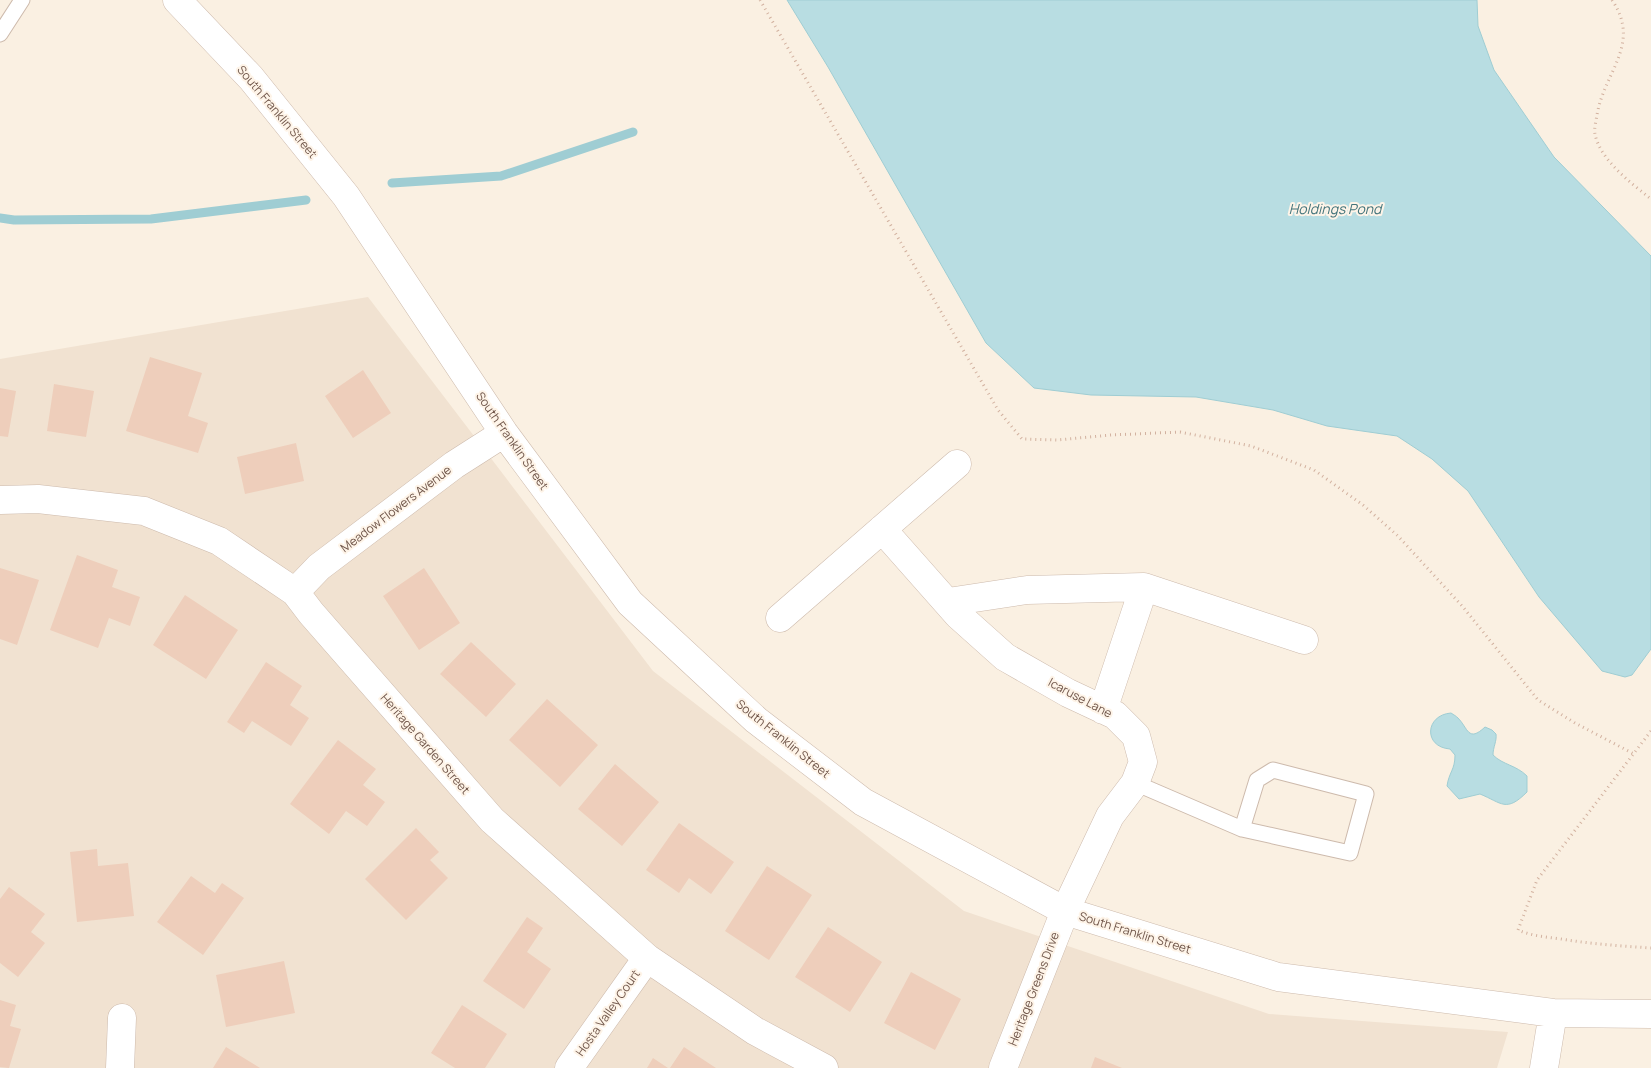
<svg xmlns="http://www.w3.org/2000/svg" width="1651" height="1068" font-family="Manrope,sans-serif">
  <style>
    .residential { fill: #f1e2d1 }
    .water { fill: #b8dde2; stroke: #9fcdd3 }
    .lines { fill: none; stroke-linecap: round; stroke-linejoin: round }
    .stream { stroke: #9fcdd3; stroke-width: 9 }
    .building { fill: #eecebb }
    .service-casing { stroke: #cdbaac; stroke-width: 17 }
    .minor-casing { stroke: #cdbaac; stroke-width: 29 }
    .path { stroke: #d2b19f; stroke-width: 3; stroke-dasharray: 1 4; stroke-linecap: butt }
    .service { stroke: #fff; stroke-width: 15 }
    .minor { stroke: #fff; stroke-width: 28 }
    .labels { text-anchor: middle; stroke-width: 4; stroke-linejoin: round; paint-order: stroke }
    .street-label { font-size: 12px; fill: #70564a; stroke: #fef4e8 }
    .water-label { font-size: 14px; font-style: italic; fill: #43747b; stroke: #fef4e8 }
  </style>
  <rect width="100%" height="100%" fill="#faf0e2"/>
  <path class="residential" d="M368,297l285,374 311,240 305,103 239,18 -11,36h-1497v-709z"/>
  <path class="water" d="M787,0h690l1,26 16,44 60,87 97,99v393l-19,26 -7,2 -23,-6 -63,-74 -71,-106 -36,-32 -35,-23 -70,-10 -54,-16 -77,-13 -105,-2 -57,-7 -48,-45 -158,-276z
    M1451,713c3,2 5,3 7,5 10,10 10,25 27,9l7,3 4,4c1,7 -3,13 -3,21 10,10 23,10 34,21v16c-21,21 -25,11 -47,2l-21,5 -12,-13c2,-14 8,-16 8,-31l-5,-6c-27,-2 -25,-34 1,-36z"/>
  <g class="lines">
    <path class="stream" d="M392,183l109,-7 132,-44
      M0,218l14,2 137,-1 155,-19"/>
  </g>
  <path class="building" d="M150,357l52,16 -14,43 20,7 -10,30 -72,-22z
    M363,370l28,43 -38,25 -28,-42z
    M54,384l40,7 -8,46 -39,-6z
    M0,388l16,3 -8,46 -8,-1z
    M296,443l8,38 -59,13 -8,-37z
    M77,555l41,15 -6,17 28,10 -10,29 -21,-8 -11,30 -48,-18z
    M0,568l39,12 -22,65 -17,-6z
    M424,568l36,55 -41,27 -36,-54z
    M185,595l53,35 -32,49 -53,-34z
    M471,642l45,42 -30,33 -46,-43z
    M266,662l36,24 -12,19 19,13 -18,28 -39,-25 -8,12 -17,-11z
    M547,699l51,46 -38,42 -51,-47z
    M338,740l38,29 -13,16 22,17 -18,24 -21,-15 -17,23 -39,-30z
    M615,764l44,38 -37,44 -44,-37z
    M679,823l55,39 -23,32 -22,-16 -10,15 -33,-23z
    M416,828l23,24 -9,8 18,18 -42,42 -41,-41z
    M97,849l1,17 30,-3 6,53 -57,6 -7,-70z
    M767,866l45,29 -43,65 -44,-29z
    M191,876l24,17 7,-10 22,15 -41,57 -46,-33z
    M9,887l36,27 -14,18 14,11 -27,34 -18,-14v-64z
    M527,917l16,11 -16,24 24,17 -27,40 -41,-28z
    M828,927l54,35 -32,50 -55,-35z
    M284,961l11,52 -69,14 -10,-52z
    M911,972l50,27 -26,51 -51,-27z
    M0,1000l16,5 -6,21 11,3 -12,39 -9,-1z
    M462,1005l45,29 -22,34h-30l-24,-15z
    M226,1047l34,21h-47z
    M684,1047l32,21h-46z
    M1095,1057l27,11h-31z
    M653,1058l15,10h-21z"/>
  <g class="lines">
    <g class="service-casing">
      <path id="service" d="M0,34l22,-34
        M1135,783l107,46 108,24 16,-59 -93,-24 -16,10 -15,49"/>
    </g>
    <g class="minor-casing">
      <path id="minor" d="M177,0l74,78 95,118 158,237 126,170 126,117 107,82 202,109 213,66 275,36 98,1
        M0,500l38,-1 106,12 75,30 76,51 16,21 181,207 155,138 108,73 69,37
        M882,529l76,86 47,42 63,36 47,22 21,21 7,26 -8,21 -25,33 -45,95 -62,157
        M295,592l24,-25 135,-102 50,-32
        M948,602l79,-12 117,-3 160,53
        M780,618l177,-154
        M1103,710l41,-123
        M120,1068l2,-50
        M569,1068l78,-110
        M1544,1068l9,-55"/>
    </g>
    <path class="path" d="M760,0l238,410 24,29 35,1 54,-5 69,-3 71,14 63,24 49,35 35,31 65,71 75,93 37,23 59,31
      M1612,0c30,44 -8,72 -15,115 -1,6 -3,13 -2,19 5,26 36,49 56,65
      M1651,731l-114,149 -19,50c14,6 28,7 43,9 30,5 60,7 90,9"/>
    <use href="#service" class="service"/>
    <use href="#minor" class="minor"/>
  </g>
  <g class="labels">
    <g class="street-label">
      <text transform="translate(277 112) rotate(50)" y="4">South Franklin Street</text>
      <text transform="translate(512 441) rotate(55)" y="4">South Franklin Street</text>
      <text transform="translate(396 509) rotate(-37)" y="4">Meadow Flowers Avenue</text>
      <text transform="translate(1080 698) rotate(28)" y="4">Icaruse Lane</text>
      <text transform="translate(783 739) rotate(39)" y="4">South Franklin Street</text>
      <text transform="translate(425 744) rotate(49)" y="4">Heritage Garden Street</text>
      <text transform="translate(1135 933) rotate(17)" y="4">South Franklin Street</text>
      <text transform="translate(1034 989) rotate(-69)" y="4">Heritage Greens Drive</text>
      <text transform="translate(608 1013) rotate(-55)" y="4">Hosta Valley Court</text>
    </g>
    <g class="water-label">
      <text x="1335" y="214">Holdings Pond</text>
    </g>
  </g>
</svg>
